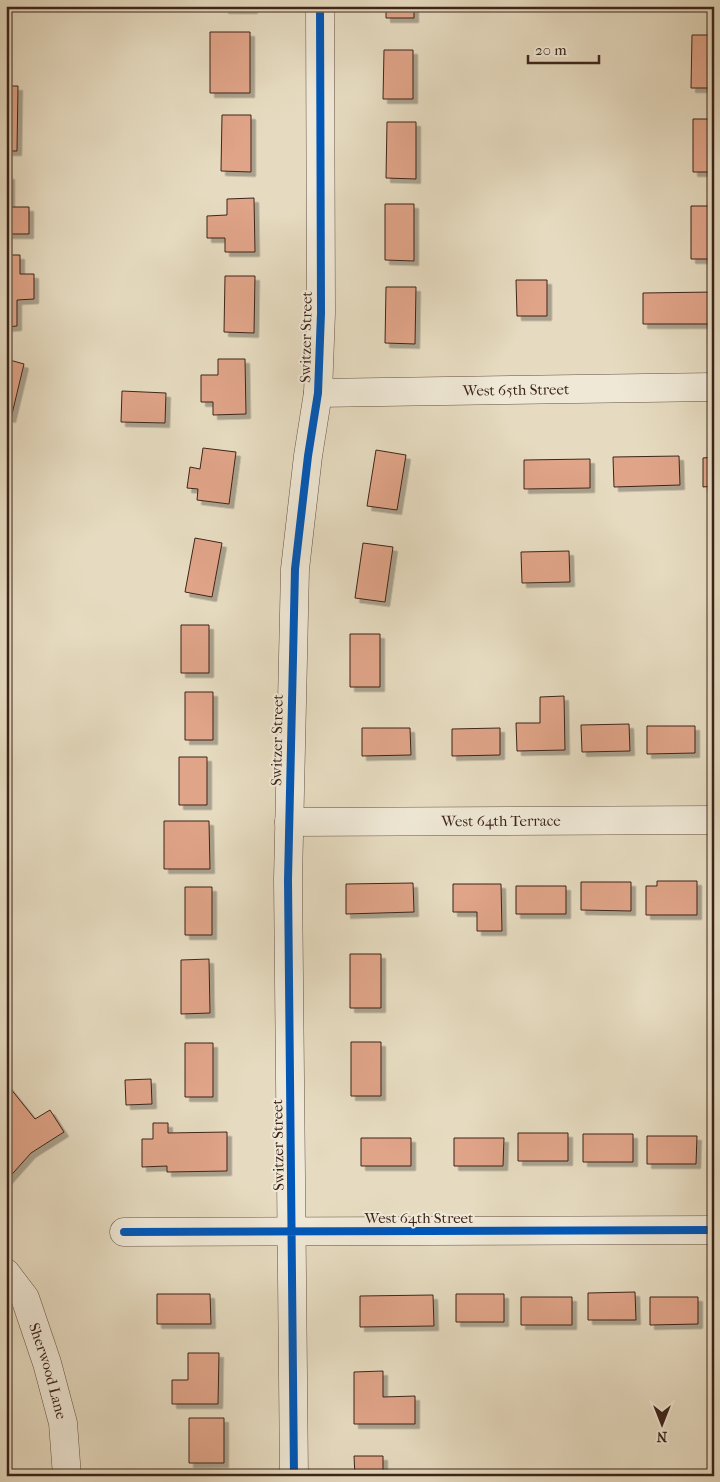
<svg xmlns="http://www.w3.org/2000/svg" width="720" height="1482" font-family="'IM FELL French Canon',serif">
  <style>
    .building { fill: #e0a488; stroke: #3d241a; filter: url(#shadow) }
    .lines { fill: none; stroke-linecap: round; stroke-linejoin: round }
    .minor-casing { stroke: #675244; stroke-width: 29 }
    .minor { stroke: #efe8d6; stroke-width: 28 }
    .cycleway-casing { stroke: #efe8d6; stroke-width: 11 }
    .cycleway { stroke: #0057b8; stroke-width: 8 }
    .labels { text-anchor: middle; stroke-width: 4; stroke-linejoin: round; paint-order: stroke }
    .street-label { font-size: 15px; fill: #3d241a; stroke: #efe8d6 }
  </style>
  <defs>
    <filter id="shadow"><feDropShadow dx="4.5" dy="4.5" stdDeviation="0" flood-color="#0004"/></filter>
  </defs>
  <rect width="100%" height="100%" fill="#e6dbc0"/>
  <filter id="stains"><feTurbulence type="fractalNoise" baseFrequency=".004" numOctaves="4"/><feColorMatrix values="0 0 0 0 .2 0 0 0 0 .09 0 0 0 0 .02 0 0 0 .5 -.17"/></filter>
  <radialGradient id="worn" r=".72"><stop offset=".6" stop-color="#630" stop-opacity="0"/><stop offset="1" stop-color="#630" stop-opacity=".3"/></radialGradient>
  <path class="building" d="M224,6h29v3h-29z
    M386,6h28v12h-28z
    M210,32h40v61h-40z
    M692,35h22v53h-23z
    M384,50h29v49h-30z
    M6,86h12l-1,65h-11z
    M222,115h29v57l-30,-1z
    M693,119h21v53h-21z
    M387,122h29v57l-30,-1z
    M6,175h4v32h19v27h-23z
    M254,198l1,54h-30v-14h-18v-22l20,-1v-16z
    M385,204h29v57l-29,-1z
    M691,206h23v53h-23z
    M6,255h14v19h14v25l-17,1v26l-11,1z
    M225,276h30l-1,57 -30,-1z
    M516,280h31v36h-30z
    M386,287h30l-1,57 -30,-1z
    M714,292v32h-71v-31z
    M6,359l18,5 -13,54 -5,-1z
    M218,359h27l1,55 -33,1v-13h-12v-27h17z
    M122,391l44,2 -1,30 -44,-1z
    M203,448l33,4 -7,52 -32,-4 1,-11 -11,-1 3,-21 10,2z
    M376,450l30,5 -9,55 -30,-4z
    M679,456l1,29 -66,2 -1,-30z
    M714,457v29l-11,1v-29z
    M590,459v29l-66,1v-29z
    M195,538l27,5 -10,54 -27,-5z
    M363,543l30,4 -8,55 -30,-4z
    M569,551l1,31 -48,1 -1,-31z
    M181,625h28v48h-28z
    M350,634h30v53h-30z
    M185,692h28v48h-28z
    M564,696l1,54 -48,1 -1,-28h24v-26z
    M629,724l1,27 -48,1 -1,-27z
    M647,726h48v27l-48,1z
    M711,726h3v28h-2z
    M362,728h48l1,27 -49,1z
    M500,728v27l-48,1v-27z
    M179,757h28v48h-28z
    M164,821h45l1,48h-46z
    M657,881h40v34h-51v-29h11z
    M711,881h3v28h-4z
    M581,882h50v29l-50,-1z
    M413,883l1,29 -68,2v-30z
    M453,884h48l1,47h-25v-19h-24z
    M516,886h50v28h-50z
    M185,887h27v48h-27z
    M350,954h31v54h-31z
    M209,959l1,54 -29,1v-54z
    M351,1042h30v54h-30z
    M185,1043h28v54h-28z
    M151,1079l1,25 -26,1 -1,-25z
    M6,1083l29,36 15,-9 14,22 -33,21 -25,28z
    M153,1123h15v10l59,-1v39l-60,1v-6l-25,1v-28h11z
    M518,1133h50v28h-50z
    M583,1134h50v28h-50z
    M647,1136h50l-1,28h-49z
    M361,1138h50v28h-50z
    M454,1138h50l-1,28h-49z
    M635,1292l1,28h-48v-27z
    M157,1294h53l1,30h-54z
    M456,1294h48v28h-48z
    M433,1295l1,31 -74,1v-31z
    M521,1297h51v28h-51z
    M650,1297h48v27l-48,1z
    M188,1353h31l-1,51h-46v-24h16z
    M383,1371v26l32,-1v28h-61v-52z
    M189,1418h35v45h-35z
    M354,1456h29v20h-28z"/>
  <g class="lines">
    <g class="minor-casing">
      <g id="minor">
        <path id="s1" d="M318,393l396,-6"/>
        <path id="s2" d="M289,822l425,-2"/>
        <path d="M124,1232l590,-2"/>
        <path id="s3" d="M6,1273l19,25 22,65 16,60 4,53"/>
        <path d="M294,1476l-6,-596 7,-311 13,-113 10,-63 3,-80 -1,-307"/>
      </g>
    </g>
    <use href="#minor" class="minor"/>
    <g class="cycleway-casing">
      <path id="cycleway" d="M124,1232l590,-2
        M294,1476l-6,-596 7,-311 13,-113 10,-63 3,-80 -1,-307"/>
    </g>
    <use href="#cycleway" class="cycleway"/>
  </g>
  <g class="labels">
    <g class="street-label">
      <text transform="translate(306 337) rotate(-89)" y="5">Switzer Street</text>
      <text dy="5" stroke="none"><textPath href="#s1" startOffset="198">West 65th Street</textPath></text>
      <text transform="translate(277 740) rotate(-89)" y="5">Switzer Street</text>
      <text dy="5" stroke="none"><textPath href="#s2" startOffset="212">West 64th Terrace</textPath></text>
      <text transform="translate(278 1145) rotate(-91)" y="5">Switzer Street</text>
      <text x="419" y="1223">West 64th Street</text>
      <text dy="5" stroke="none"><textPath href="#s3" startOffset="108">Sherwood Lane</textPath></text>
    </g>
  </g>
  <rect width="720" height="1482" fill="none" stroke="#e6dbc0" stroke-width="25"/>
  <rect x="8" y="8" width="705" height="1467" fill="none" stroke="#3d241a" stroke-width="2.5"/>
  <rect x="12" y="12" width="695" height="1457" fill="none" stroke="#3d241a"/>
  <g transform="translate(662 1424) rotate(180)" stroke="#efe8d6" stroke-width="4" paint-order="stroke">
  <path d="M0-4L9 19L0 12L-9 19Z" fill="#3d241a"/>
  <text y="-8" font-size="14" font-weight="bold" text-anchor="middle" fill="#3d241a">N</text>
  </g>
  <path d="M528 55v8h71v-8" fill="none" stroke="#3d241a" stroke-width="2.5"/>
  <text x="535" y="55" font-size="15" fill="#3d241a" stroke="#efe8d6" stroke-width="4" paint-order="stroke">20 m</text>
  <rect width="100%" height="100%" filter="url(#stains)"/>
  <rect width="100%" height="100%" fill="url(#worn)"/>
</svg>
